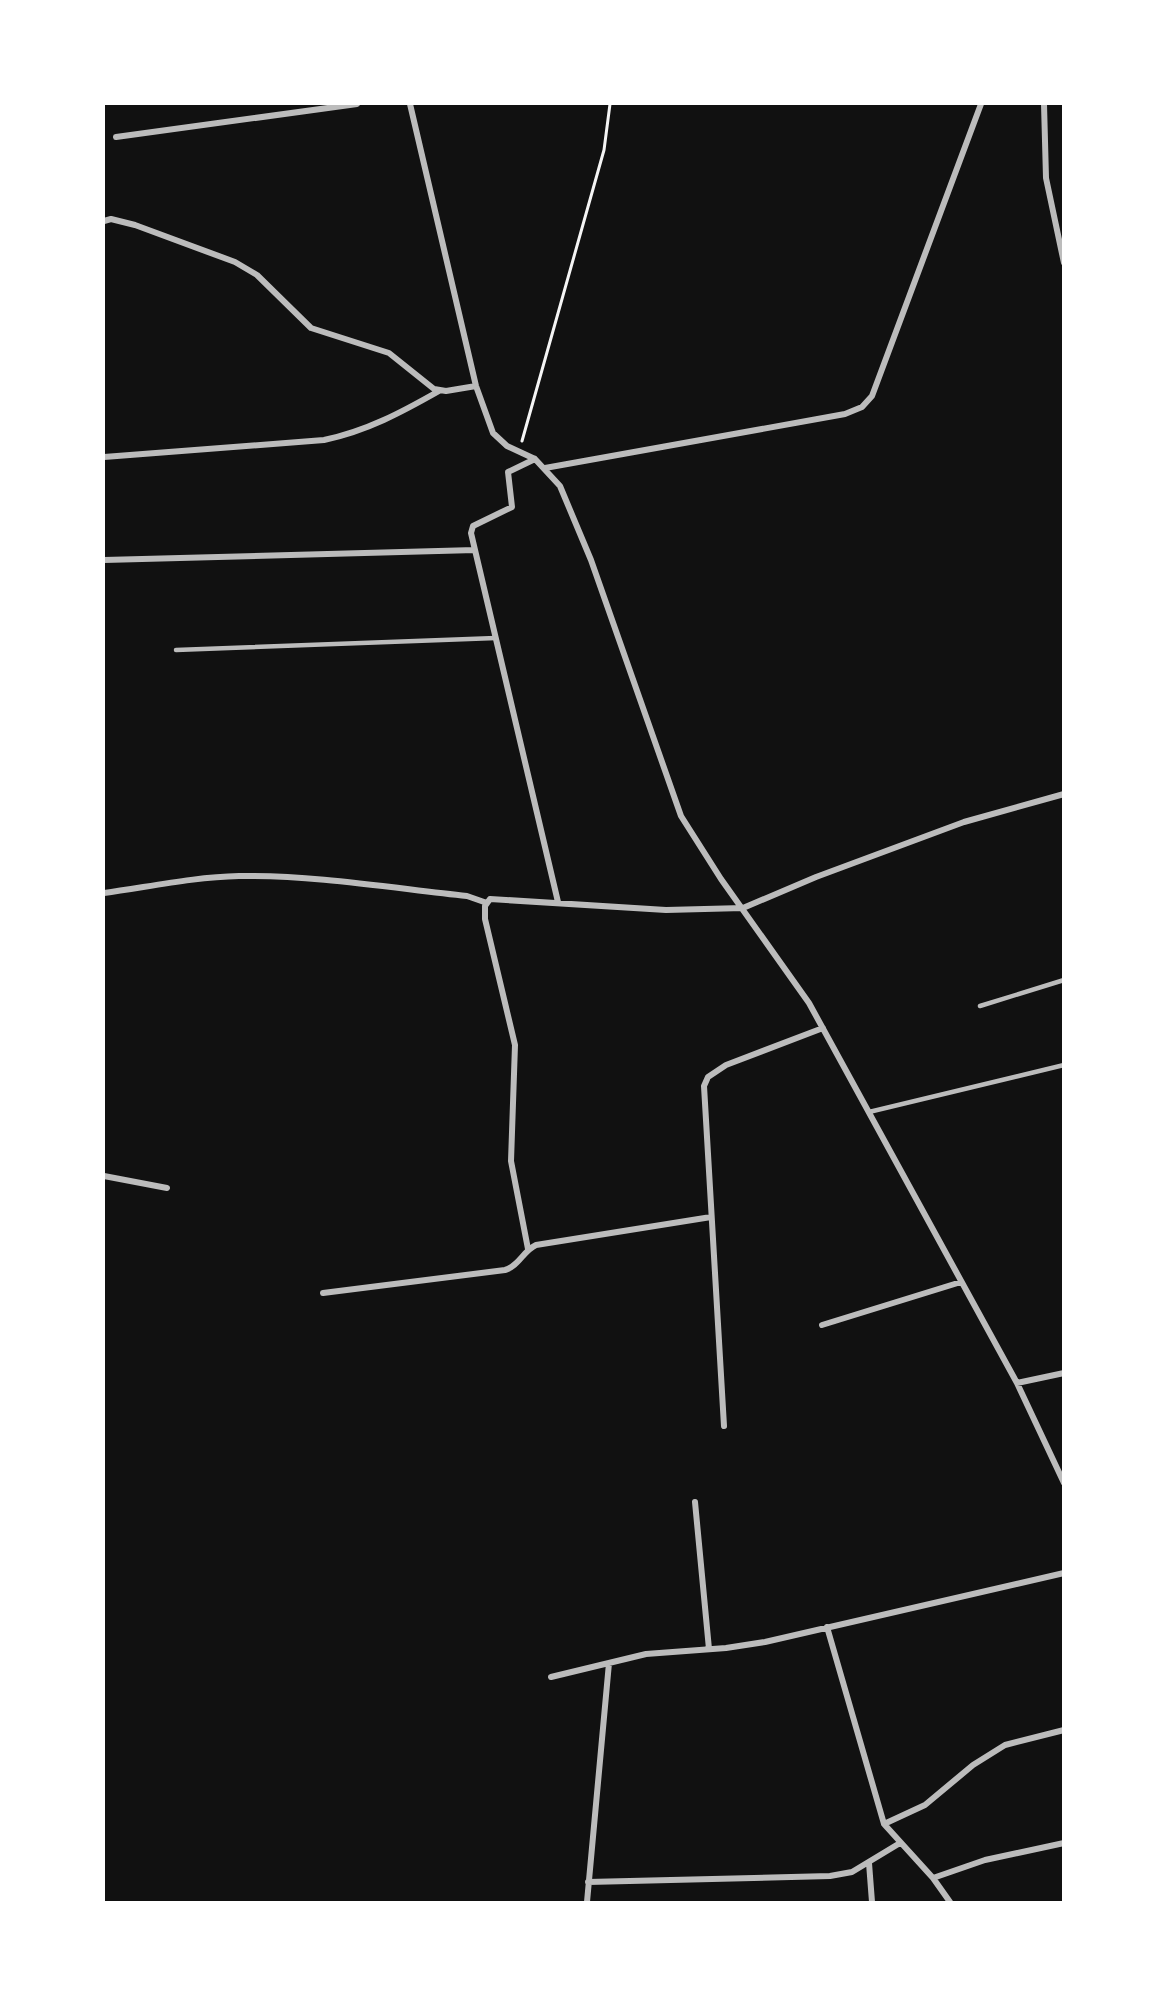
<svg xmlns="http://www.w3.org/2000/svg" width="1167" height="2006" font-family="'Work Sans',sans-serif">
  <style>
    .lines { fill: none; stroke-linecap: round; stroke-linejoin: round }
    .path { stroke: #f5f5f5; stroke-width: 3 }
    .service { stroke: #bcbcbc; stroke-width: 4.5 }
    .minor { stroke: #bcbcbc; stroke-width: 6 }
  </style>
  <rect width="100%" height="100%" fill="#111"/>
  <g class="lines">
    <path class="path" d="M522,441l82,-291 6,-46"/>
    <path class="service" d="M176,650l320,-12
      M980,1006l84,-26
      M869,1112l195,-47"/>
    <path class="minor" d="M410,104l66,282 17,47 14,13 28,13 25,27 31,74 90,256 40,63 88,124 208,380 47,100
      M1044,104l2,74 18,85
      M116,137l241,-33
      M104,221l7,-2 24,6 100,37 22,13 54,53 78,25 45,36 12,2 30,-5
      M104,457l220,-17c43,-9 78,-28 115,-49
      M535,459l-27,13 4,35 -39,19 -2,7 87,369
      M545,468l300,-54 17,-7 10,-11 109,-292
      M104,560l371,-10
      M104,893c44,-6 90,-16 135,-17 76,-1 153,12 228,20l20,7
      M104,1176l63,12
      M528,1249l-17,-88 4,-116 -30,-126v-13l5,-7 176,11 77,-2 73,-31 148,-55 100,-28
      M323,1293l182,-23c14,-4 18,-19 31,-25l175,-28
      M822,1325l139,-43
      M1017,1383l47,-10
      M724,1426l-20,-340 4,-9 18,-12 97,-37
      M695,1502l14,147
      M827,1627l57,197 49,54 17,24
      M551,1677l95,-23 80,-6 39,-6 299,-69
      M884,1824l41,-19 48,-40 32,-20 59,-15
      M869,1863l3,39
      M933,1878l52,-18 79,-17
      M588,1882l242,-6 22,-4 48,-29
      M587,1902l22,-239"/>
  </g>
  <rect width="1167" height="2006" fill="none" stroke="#ffffff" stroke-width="210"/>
</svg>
